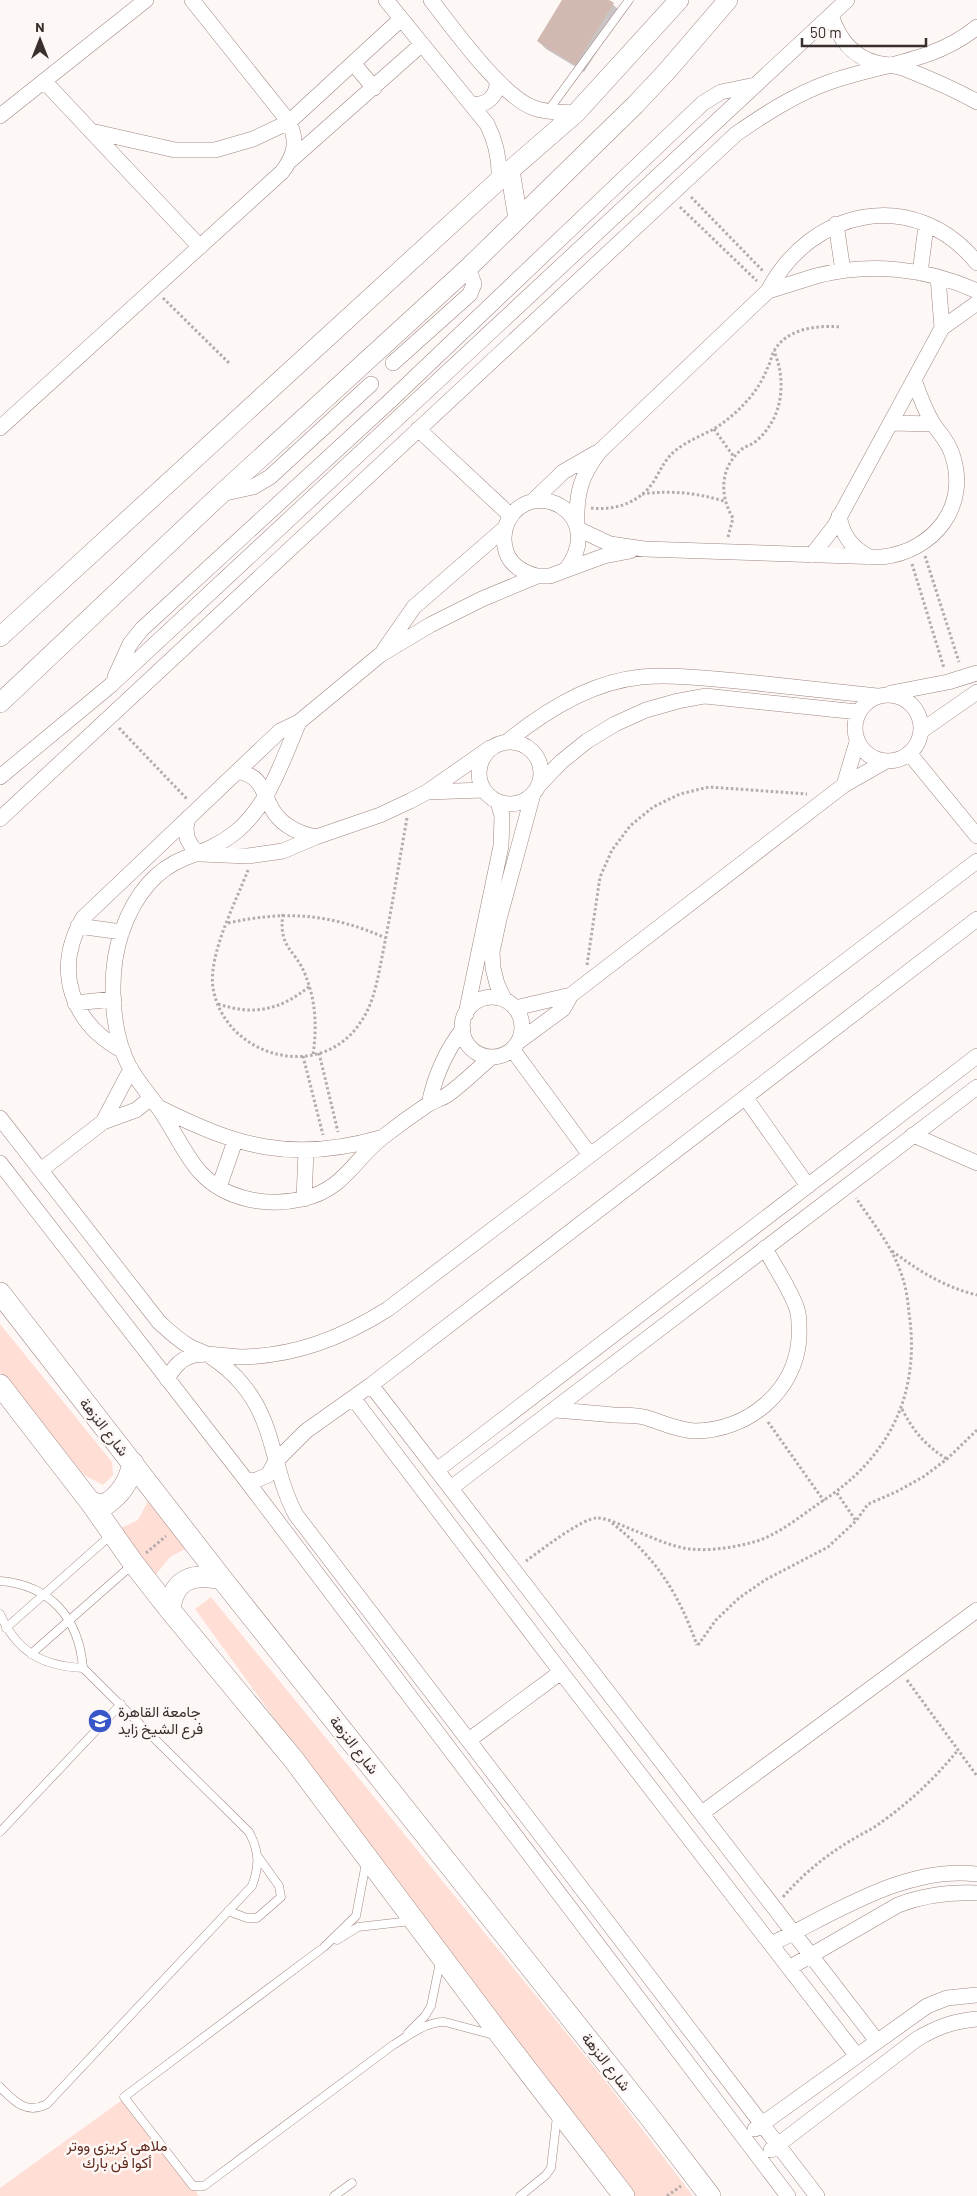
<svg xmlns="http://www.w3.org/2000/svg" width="977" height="2196" font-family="Barlow,Vazirmatn,sans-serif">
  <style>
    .green { fill: #ffded6 }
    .shadow { fill: #0003 }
    .building { fill: #d1b8b1 }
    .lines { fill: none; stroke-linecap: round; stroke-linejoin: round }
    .service-casing { stroke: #9f8781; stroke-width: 9 }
    .minor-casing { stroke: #9f8781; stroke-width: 16 }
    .tertiary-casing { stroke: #9f8781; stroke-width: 20 }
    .secondary-casing { stroke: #9f8781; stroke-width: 22 }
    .path { stroke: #b3acab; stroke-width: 3; stroke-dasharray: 2.5 2.5; stroke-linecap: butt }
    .service { stroke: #fff; stroke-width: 8 }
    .minor { stroke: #fff; stroke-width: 15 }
    .tertiary { stroke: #fff; stroke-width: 19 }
    .secondary { stroke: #fff; stroke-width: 21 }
    .labels { text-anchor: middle; stroke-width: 5; stroke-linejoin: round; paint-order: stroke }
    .street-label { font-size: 15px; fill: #392f2d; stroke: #fdf7f6 }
    .poi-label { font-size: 15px; fill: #392f2d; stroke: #fdf7f6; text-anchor: start }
    .park-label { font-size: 15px; fill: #5f281a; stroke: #fdf7f6 }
  </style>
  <rect width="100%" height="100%" fill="#fdf7f6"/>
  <path class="green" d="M0,1324l112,138 1,13 -10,10 -19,-10 -84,-103z
    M148,1501l39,47 -17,9 -16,20 -35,-48 19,-9z
    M211,1597l392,481 90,118h-58l-271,-354 -169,-233z
    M125,2098l74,98h-199v-8z"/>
  <path class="shadow" d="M564,0h43l15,12 -38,60 -38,-23 -8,-8z"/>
  <path class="building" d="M562,0h47l5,3 -39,62 -38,-24z"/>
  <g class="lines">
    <g class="service-casing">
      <path id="service" d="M548,111l81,-111
        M0,1581c51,4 79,38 83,87l166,164c10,19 11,33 3,54l-205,218c-21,11 -33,-3 -47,-17
        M0,1614c17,38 42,52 83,54
        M6,1628l105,-93
        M31,1654l101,-89
        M0,1832l121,-128
        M228,1911l19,7h10l24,-21 -2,-11 -20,-28
        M337,1940l21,-13 53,-6
        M324,1947l32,-31 10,-53
        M320,1950l-196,147 69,89h11l189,-141c15,-9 34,-24 52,-23l49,13
        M408,2033l17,-17 6,-10 9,-44
        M334,2196l18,-13
        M520,2196l26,-21 5,-7 6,-52"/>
    </g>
    <g class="minor-casing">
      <path id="minor" d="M386,0l101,124c9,18 13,36 12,56
        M431,0c22,28 71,97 103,108 13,5 28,4 42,5
        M831,15c7,22 21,42 46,48 9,2 17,2 26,5 25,10 50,20 74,34
        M353,63l21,25
        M44,81l156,166
        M472,104c15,2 26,-8 25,-24
        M0,116l146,-116
        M91,131l84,19h40l38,-11 36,-17 112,-103
        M291,160l131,-116
        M836,224l7,47
        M920,273l6,-47
        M938,277l4,51
        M768,291c16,-5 32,-10 48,-15 53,-14 111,-8 161,15
        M393,363l77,-69 4,-10 -6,-16
        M891,423l42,1
        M0,428l282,-256c13,-17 16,-30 7,-50l-97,-122
        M418,429l93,87
        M221,494l32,-7 17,-10 101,-93
        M533,501l30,-29 33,-19
        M839,516c4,20 12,31 30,41
        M577,524c-1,-31 4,-49 23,-73l168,-160c43,-83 147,-105 209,-28
        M578,529l32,15 34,5 238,8c52,-6 88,-51 70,-103 -4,-13 -13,-21 -20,-32 -8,-14 -13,-28 -18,-42
        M812,555l22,-28 108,-199 35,-25
        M566,570l38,-14 26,-5
        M384,650l30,-43 91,-79
        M115,677l15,-33 12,-15 248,-228 313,-298 18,-11 34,-7
        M891,693l57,-11 29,-9
        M855 728a33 33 0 1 1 66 0a33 33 0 1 1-66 0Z
        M299,722c-16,37 -30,82 -62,109 -17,14 -33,20 -52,27 -33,13 -52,42 -63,73 -14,40 -12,100 8,137 10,17 24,32 34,48 11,17 24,44 37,57 25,27 67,34 101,26 42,-9 51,-39 81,-62 14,-11 29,-22 44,-32 6,-4 14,-6 20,-10 16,-11 30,-26 45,-38
        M921,731l56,-39
        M508,741c38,-31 83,-59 133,-64 34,-3 72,2 106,5 43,5 87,9 130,14
        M479 773a31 31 0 1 1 62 0a31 31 0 1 1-62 0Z
        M909,753l68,83
        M238,771c24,6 23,18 33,36 9,18 26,26 45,30
        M0,777l111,-92 736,-685
        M844,785l13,-43
        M538,786l23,-24 26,-21 28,-17 31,-14 32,-9 27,-5 153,16
        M427,792l57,-2
        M188,818l-2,10 1,10 5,9 8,7 48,2 35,-5 33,-14 64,-22 30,-14 17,-9 63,-44
        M0,819l736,-685c29,-20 58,-39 91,-51 51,-19 107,-20 150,-56
        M78,926l44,6
        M462 1027a30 30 0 1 1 60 0a30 30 0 1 1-60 0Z
        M504,999l-7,-15 -4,-16 -1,-16 7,-33 34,-125
        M75,1003l39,-4
        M515,1008l56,-13 273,-210 42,-24
        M466,1014l35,-168 1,-30 -4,-14
        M518,1042l45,-33 8,-14
        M512,1049l78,106
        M123,1051c-52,-28 -70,-81 -40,-133l197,-187 19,-9 81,-67 50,-30 52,-26 55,-23h13l16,-6c42,-57 -34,-95 -58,-49 -4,8 -5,17 -3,26 3,17 16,25 32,29
        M745,1097l63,89
        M429,1104c6,-29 16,-52 34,-75
        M160,1108c78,39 133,55 220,30
        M0,1118l159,204c10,9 19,18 30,24 7,4 15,6 21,10 12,8 23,17 32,28 34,40 30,87 54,131l521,681
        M103,1122l28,-53
        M913,1135l64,28
        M0,1163l246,317 542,716
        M41,1170l62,-48 33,-12 15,-12
        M219,1187l16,-46
        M304,1199l2,-48
        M167,1379c7,-12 14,-21 28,-24 14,-3 31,2 46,2 54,-1 101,-19 147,-48l589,-448
        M371,1385l506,656
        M353,1398l208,274 296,384
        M553,1410c20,1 40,3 60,5 10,0 21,0 31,2 17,5 32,13 51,14 52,0 100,-39 104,-92 0,-10 1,-21 -2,-30 -7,-21 -22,-41 -32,-61
        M437,1470l540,-414
        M246,1480l8,1 14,-6 8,-14 30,-30 65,-46 606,-466
        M451,1488l526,-401
        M469,1740l92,-68
        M702,1813l275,-203
        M771,1944c62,-30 135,-79 206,-70
        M789,1968l109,-63c26,-10 52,-13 79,-12
        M755,2129l172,-123 20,-8 30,-3
        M771,2150l146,-111c20,-12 37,-18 60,-20"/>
    </g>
    <g class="tertiary-casing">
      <path id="tertiary" d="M510,170l8,49
        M0,637l499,-457 77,-67 103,-113
        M0,703l221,-209 247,-226 167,-163 32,-34 61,-71"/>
    </g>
    <g class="secondary-casing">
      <path id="secondary" d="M0,1293l222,286 430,541 58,76
        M0,1385l91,118 43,61 36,46 124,150 207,276 123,160
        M91,1503l14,2c16,-11 24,-23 28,-42
        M170,1610c3,-32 24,-37 52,-31"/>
    </g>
    <path class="path" d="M691,197l72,74
      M680,207l77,74
      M163,298l67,66
      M714,429l20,28
      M642,494c30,-4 54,-1 82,7
      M591,508c24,3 50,-6 63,-27 7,-12 11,-22 22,-31 10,-8 24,-14 36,-20 12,-7 23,-16 32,-26 10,-10 18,-22 23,-35 3,-5 4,-12 7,-18 13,-23 44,-26 67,-24
      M728,537l5,-19c-14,-23 -13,-51 9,-69 4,-3 9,-4 13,-7 28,-23 32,-60 19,-91
      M925,556l34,106
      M912,564l32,104
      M119,728l68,71
      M248,870c-12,32 -40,84 -35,118 12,69 107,95 147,35 15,-21 18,-47 23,-71 9,-45 16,-89 24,-134
      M283,914c-5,34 12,35 22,60 11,27 12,53 8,81
      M228,923c58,-13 103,-9 158,15
      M587,965l13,-88 12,-27 18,-24 23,-19 27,-13 29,-7 98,7
      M218,1004c37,12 62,6 92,-18
      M319,1053l19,79
      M303,1056l20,79
      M892,1251c27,20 52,36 85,44
      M902,1409c11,22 24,37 45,50
      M768,1422l56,79
      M837,1493l19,28
      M612,1523c44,35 66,69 85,122
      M146,1553l20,-17
      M526,1561c14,-10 56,-43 71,-43 12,0 27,9 39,13 17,7 36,16 54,18 19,2 41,-1 60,-6 26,-6 49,-26 71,-41 68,-44 100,-108 88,-189 -1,-12 -3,-26 -7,-37 -9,-29 -30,-54 -46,-78
      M698,1645l18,-25 23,-22 26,-18 63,-33 28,-26 12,-17 28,-12 27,-15 24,-18 30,-29
      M907,1680l70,96
      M783,1897c20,-23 42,-41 67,-56 11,-7 23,-12 33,-20 29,-21 53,-44 75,-71
      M667,2196l14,-10"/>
    <use href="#service" class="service"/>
    <use href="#minor" class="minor"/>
    <use href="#tertiary" class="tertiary"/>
    <use href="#secondary" class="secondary"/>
  </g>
  <defs>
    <g id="university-disc" transform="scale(1.25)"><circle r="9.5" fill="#3756c7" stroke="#fdf7f6"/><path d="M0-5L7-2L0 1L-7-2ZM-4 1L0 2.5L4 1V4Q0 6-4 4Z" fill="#fff"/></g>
  </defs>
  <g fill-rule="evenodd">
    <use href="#university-disc" x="100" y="1721"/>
  </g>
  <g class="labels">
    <g class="street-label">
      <text transform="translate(104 1427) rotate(52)" y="5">شارع النزهة</text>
      <text transform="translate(354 1745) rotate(52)" y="5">شارع النزهة</text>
      <text transform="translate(606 2062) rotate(52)" y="5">شارع النزهة</text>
    </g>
    <g class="poi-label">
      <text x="118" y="1717">جامعة القاهرة<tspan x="118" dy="17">فرع الشيخ زايد</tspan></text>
    </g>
    <g class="park-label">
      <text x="117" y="2151">ملاهى كريزى ووتر<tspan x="117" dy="17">أكوا فن بارك</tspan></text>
    </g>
  </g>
  <g transform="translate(40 40)" stroke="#fdf7f6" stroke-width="4" paint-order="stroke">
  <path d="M0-4L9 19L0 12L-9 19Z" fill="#392f2d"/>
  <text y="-8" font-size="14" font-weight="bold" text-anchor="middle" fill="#392f2d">N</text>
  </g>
  <path d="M802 38v8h124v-8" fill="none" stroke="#392f2d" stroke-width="2.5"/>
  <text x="810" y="38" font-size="15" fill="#392f2d" stroke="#fdf7f6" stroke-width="4" paint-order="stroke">50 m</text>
</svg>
